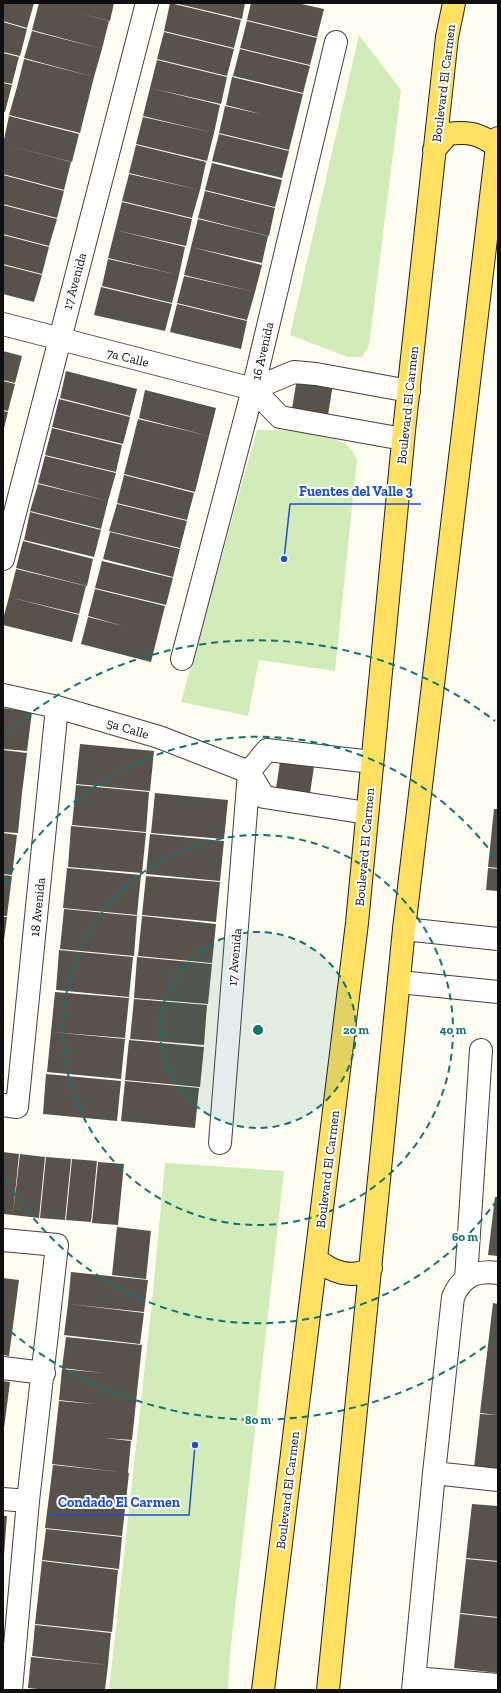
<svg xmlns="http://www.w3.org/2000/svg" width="501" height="1693" font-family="'Zilla Slab',serif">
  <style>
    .green { fill: #d1ecb8 }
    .building { fill: #59514b }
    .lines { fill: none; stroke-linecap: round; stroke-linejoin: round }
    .minor-casing { stroke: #424242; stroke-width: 24 }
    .major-casing { stroke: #202020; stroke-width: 24 }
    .minor { stroke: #fff; stroke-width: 22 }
    .major { stroke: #ffe061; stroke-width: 22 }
    .ring { fill: none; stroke: #0f766e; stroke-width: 2; stroke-dasharray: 7 5 }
    .labels { text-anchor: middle; stroke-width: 4; stroke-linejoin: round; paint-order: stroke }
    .street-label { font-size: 13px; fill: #0f0f0f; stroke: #fff }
    .centre { fill: #0f766e; stroke: #fff; stroke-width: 2 }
    .ring-label { font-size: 12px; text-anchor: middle; font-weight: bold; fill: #0f766e; stroke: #fff; stroke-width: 4; stroke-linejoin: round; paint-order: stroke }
    .leader { fill: none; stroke: #1d4ed8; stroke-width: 1.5 }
    .callout-dot { fill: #1d4ed8; stroke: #fff; stroke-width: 1.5 }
    .callout-label { font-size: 14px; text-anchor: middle; font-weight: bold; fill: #1d4ed8; stroke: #fff; stroke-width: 4; stroke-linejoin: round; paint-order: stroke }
  </style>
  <rect width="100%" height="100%" fill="#fffdf1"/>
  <path class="green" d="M359,35l42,55 -32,255 -7,12h-14l-58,-22z
    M257,430c25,0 71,1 91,16 4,3 7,9 9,13l-22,212 -76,-11 -11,56 -67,-14z
    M165,1163l119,8 -54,483 -2,36h-119l43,-388z"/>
  <path class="building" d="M3,3h31l-7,25 -24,-7z
    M39,3h75l-4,18 -31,-8 30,8 -7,28 -70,-19z
    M170,3l71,17 -7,28 -70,-17z
    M174,3h71l-3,16z
    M251,3h46l27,6 -7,28 -70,-17z
    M247,21l70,17 -7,27 -70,-17z
    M3,22l24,7 -7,27 -17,-4z
    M32,31l70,18 -8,28 -70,-19z
    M164,32l70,17 -7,27 -70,-17z
    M240,49l70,17 -7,27 -70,-17z
    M3,53l16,4 -7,27 -9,-2z
    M24,59l70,18 -7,28 -70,-18z
    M157,60l70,17 -6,27 -71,-16z
    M232,77l71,17 -14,56 -70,-17 6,-27 36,8 -35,-9z
    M3,83l9,2 -7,27h-2z
    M17,87l70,18 -7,28 -71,-18z
    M150,88l70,17 -6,28 -71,-17z
    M9,116l70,18 -7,28 -69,-18z
    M143,117l71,16 -7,28 -71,-17z
    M219,134l70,17 -7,27 -70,-17z
    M3,144l68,18 -7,28 -61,-16z
    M136,145l70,17 -6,28 -71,-17z
    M212,163l70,17 -7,27 -70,-17z
    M129,174l71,16 -8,28 -70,-17z
    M3,175l61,16 -7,27 -54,-14z
    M205,191l70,17 -6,28 -71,-18z
    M122,202l70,17 -6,27 -71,-16z
    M3,205l54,14 -8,27 -46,-12z
    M198,219l70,17 -6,27 -71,-16z
    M115,230l70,17 -6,28 -71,-17z
    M3,235l46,12 -7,27 -39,-10z
    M191,247l71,18 -7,27 -71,-17z
    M108,259l71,16 -7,28 -70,-17z
    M3,265l39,10 -8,27 -31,-8z
    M184,276l71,16 -8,28 -70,-17z
    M101,287l71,17 -7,27 -71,-16z
    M177,304l70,17 -6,28 -71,-17z
    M3,351l19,5 -7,27 -12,-3z
    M66,371l71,18 -7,27 -70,-18z
    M297,378l36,6 -6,37 -36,-6z
    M3,381l12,3 -7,27 -5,-1z
    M145,390l71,18 -7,28 -70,-18z
    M59,399l71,18 -7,27 -71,-17z
    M3,411l5,1 -4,16h-1z
    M138,419l71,17 -14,56 -71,-18 7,-27 35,9 -35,-9z
    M52,428l70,17 -6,27 -71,-17z
    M45,456l71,17 -8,28 -70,-18z
    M124,475l70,18 -7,27 -70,-17z
    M38,484l70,17 -7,28 -71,-18z
    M117,504l70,17 -7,27 -71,-17z
    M30,512l71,18 -7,27 -70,-17z
    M110,532l70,17 -7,28 -70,-18z
    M23,541l70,18 -6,27 -71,-18z
    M102,561l71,17 -7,27 -71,-17z
    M16,569l70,17 -7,28 -70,-17z
    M95,589l70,17 -14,56 -70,-18 7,-27 35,9 -35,-10z
    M9,597l70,18 -7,27 -69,-17v-6z
    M3,708l29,4 -5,39 -24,-2z
    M80,744l74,7 -4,40 -74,-7z
    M3,750l24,3 -5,40 -19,-2z
    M281,755l34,5 -6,40 -34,-5z
    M76,785l73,7 -3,40 -74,-7z
    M3,791l19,2 -4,40 -15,-1z
    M155,793l73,7 -4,39 -73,-6z
    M494,809h4v59l-10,-1z
    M71,826l75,7 -4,40 -74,-6z
    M3,833l14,2 -5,40 -9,-1z
    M150,834l74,7 -4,40 -74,-7z
    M67,868l74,7 -4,40 -74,-7z
    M488,868l10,1v22l-12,-1z
    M3,875l9,1 -5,40h-4z
    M146,876l74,6 -4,40 -74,-7z
    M64,909l73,7 -3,40 -74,-7z
    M142,916l74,8 -4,39 -74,-7z
    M3,917h4l-3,23 -1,-1z
    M59,950l74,7 -4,40 -73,-7z
    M137,957l75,7 -4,40 -74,-6z
    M55,992l74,6 -4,40 -74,-6z
    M134,999l73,6 -3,40 -74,-6z
    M51,1032l74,7 -4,40 -74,-7z
    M129,1040l75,7 -4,40 -75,-7z
    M46,1074l75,7 -4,40 -74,-7z
    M125,1081l74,7 -4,40 -74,-7z
    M3,1152l16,2 -6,61 -10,-1z
    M20,1154l25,3 -6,61 -26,-3z
    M46,1157l25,2 -6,61 -25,-2z
    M72,1159l25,2 -6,61 -25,-2z
    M98,1162l26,2 -6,61 -26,-2z
    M495,1197h3v59l-10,-1z
    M117,1227l34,4 -5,48 -34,-4z
    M71,1272l77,8 -4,32 -76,-8z
    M3,1278l16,2 -10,76 -6,-1z
    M493,1303l5,1v111l-18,-2z
    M68,1304l76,9 -4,31 -76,-9z
    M66,1337l76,8 -10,95 -28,-2 27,3 -3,32 -76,-9 7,-63 35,3 -35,-4 3,-31 41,4 -41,-5z
    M3,1381l7,1 -6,46h-1z
    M480,1414l18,1v55l-24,-2z
    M53,1465l76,8 -7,63 -77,-8z
    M472,1504l26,2v55l-32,-3z
    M3,1516h4l-3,39h-1z
    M46,1529l76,8 -3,32 -77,-9z
    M466,1559l32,3v55l-38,-4z
    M42,1561l76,9 -6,62 -77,-8z
    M460,1614l38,4v55l-44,-5z
    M35,1625l76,8 -3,32 -76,-9z
    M31,1657l77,8 -3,25h-57l-20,-2z"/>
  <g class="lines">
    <g class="minor-casing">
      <path id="minor" d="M3,324l250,65
        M253,389l27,28 123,22
        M253,389l41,-17 22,2 93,17
        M3,559l144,-556
        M182,659l71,-270 83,-347
        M3,695l54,12 102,30 90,35
        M249,772l15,25 103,16
        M249,772l18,-22 105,12
        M404,929l94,10
        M399,982l99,10
        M3,1105l14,2 40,-400
        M220,1143l29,-371
        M3,1240l54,5 -29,256 -17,189
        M466,1279l15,-229
        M3,1368l41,5
        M434,1473l64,7
        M3,1499l25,2
        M414,1678l84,7
        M413,1690l21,-217 19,-176c9,-21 23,-27 45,-24"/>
    </g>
    <g class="major-casing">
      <path id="major" d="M434,150l14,-16c22,-3 31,0 49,12
        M316,1258c14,14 37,22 55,10
        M263,1690l94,-767 47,-492 43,-394 7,-34
        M328,1690l76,-761 94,-791"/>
    </g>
    <use href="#minor" class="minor"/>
    <use href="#major" class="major"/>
  </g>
  <circle cx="258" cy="1030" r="98" fill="#0f766e" fill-opacity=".12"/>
  <g class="ring">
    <circle cx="258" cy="1030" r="98"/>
    <circle cx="258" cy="1030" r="195"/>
    <path d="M497 1200A293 293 0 0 1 4 1176M4 884A293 293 0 0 1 497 860"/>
    <path d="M495 1339A390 390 0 0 1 5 1327M5 733A390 390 0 0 1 495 721"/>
  </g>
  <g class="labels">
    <g class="street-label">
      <text transform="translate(443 83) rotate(-83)" y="5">Boulevard El Carmen</text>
      <text transform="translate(74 281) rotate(-75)" y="5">17 Avenida</text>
      <text transform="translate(262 351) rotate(-77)" y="5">16 Avenida</text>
      <text transform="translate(128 357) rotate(14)" y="5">7a Calle</text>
      <text transform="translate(407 405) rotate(-84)" y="5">Boulevard El Carmen</text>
      <text transform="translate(128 728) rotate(17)" y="5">5a Calle</text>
      <text transform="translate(364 847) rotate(-85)" y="5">Boulevard El Carmen</text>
      <text transform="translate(37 907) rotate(-84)" y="5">18 Avenida</text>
      <text transform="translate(234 957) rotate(-85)" y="5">17 Avenida</text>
      <text transform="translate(327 1169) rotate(-83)" y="5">Boulevard El Carmen</text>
      <text transform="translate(287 1490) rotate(-83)" y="5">Boulevard El Carmen</text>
    </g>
  </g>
  <circle cx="258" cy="1030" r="6" class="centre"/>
  <g class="ring-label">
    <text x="356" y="1034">20 m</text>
    <text x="453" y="1034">40 m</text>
    <text x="465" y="1241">60 m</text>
    <text x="258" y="1424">80 m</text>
  </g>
  <path class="leader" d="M284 559L290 504H421M195 1445L189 1515H50"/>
  <g class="callout-dot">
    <circle cx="284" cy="559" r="4"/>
    <circle cx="195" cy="1445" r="4"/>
  </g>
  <g class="callout-label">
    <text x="356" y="496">Fuentes del Valle 3</text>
    <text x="119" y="1507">Condado El Carmen</text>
  </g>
  <rect width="501" height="1693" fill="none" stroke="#0f0f0f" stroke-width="8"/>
</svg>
